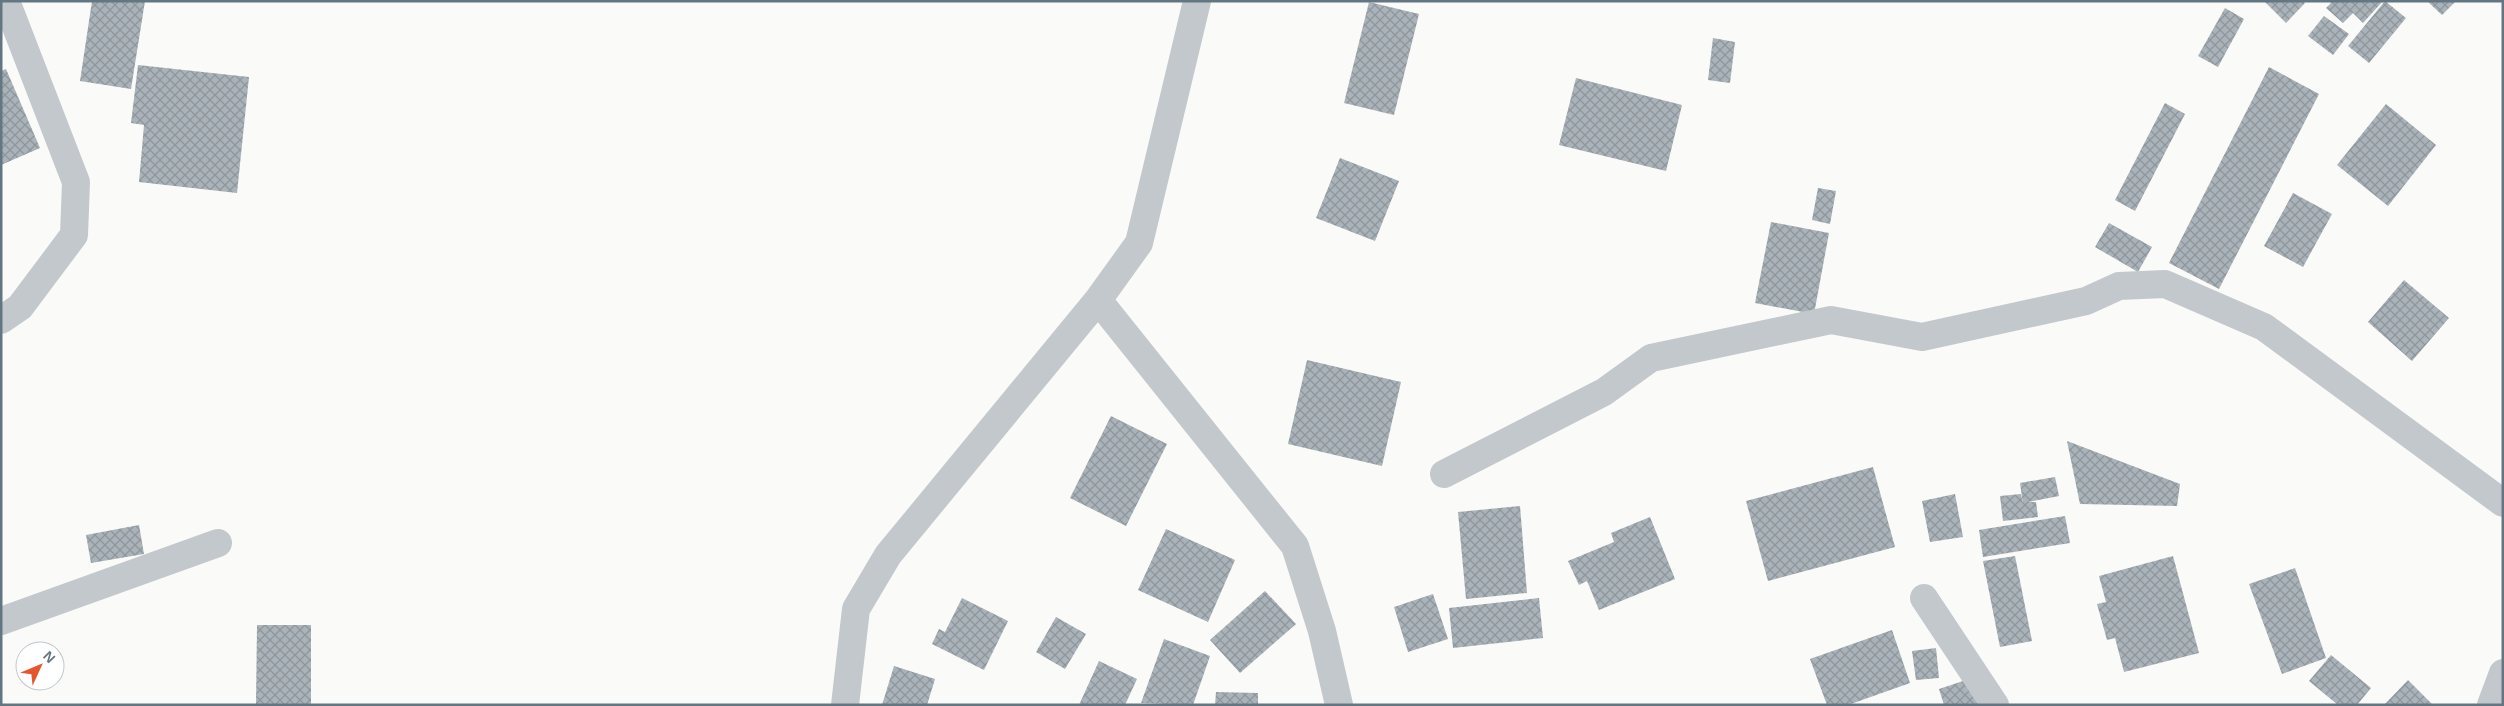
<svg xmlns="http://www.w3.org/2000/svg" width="2504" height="706" font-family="Helvetica,sans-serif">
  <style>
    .building { fill: url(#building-cross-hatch) }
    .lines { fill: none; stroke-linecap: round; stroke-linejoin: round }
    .minor { stroke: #c3c8cc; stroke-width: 28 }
  </style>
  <defs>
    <pattern id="building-cross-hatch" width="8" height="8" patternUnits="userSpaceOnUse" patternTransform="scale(1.25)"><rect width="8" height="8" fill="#aab3b9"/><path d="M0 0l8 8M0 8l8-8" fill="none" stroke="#8e969c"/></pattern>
  </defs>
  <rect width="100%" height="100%" fill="#fafaf8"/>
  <path class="building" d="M92,1h53l-14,88 -51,-8z
    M2264,1h39l2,2 -19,20z
    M2329,1h54l-20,22 -10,-10 -10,10 -17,-15 5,-5z
    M2385,1l21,17 -37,45 -21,-17z
    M2427,1h29l-14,14z
    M1369,2l50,12 -25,101 -50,-12z
    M2225,8l19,11 -26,48 -20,-11z
    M2324,16l25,18 -16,21 -25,-19z
    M1713,38l22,4 -5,41 -22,-3z
    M138,65l111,12 -12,116 -98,-11 5,-57 -13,-2z
    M2269,67l50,27 -100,195 -50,-26z
    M6,69l34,79 -39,17v-94z
    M1576,78l106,27 -16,66 -107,-26z
    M2165,103l20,11 -50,97 -20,-11z
    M2386,104l50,41 -48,61 -51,-41z
    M1340,158l59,23 -24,60 -59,-23z
    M1818,188l18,3 -6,33 -18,-4z
    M2293,193l39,21 -29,53 -39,-21z
    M1771,222l58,11 -15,81 -59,-11z
    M2109,223l43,24 -14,25 -43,-25z
    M2404,280l45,38 -37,43 -44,-39z
    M1307,360l94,22 -19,84 -94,-22z
    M1111,416l56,28 -41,82 -56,-28z
    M2067,441l113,43 -3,22 -97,-2z
    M1873,467l22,80 -127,34 -22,-80z
    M2055,477l4,19 -31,6h8l2,15 -35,4 -3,-25 21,-2 2,10 -3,-21z
    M1955,494l8,43 -33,5 -8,-41z
    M1520,506l7,87 -61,6 -8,-87z
    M2065,516l5,27 -87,14 -4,-27z
    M1650,517l25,62 -76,31 -12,-29 -8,4 -11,-24 46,-19 -3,-9z
    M139,525l5,29 -53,9 -5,-28z
    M1166,529l69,31 -27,62 -70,-32z
    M2015,556l17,85 -32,6 -17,-86z
    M2173,556l26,97 -75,19 -9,-34 -8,2 -10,-36 9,-2 -7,-26z
    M2295,568l31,90 -44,16 -33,-90z
    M1265,591l31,33 -56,49 -30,-33z
    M1433,594l15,45 -40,13 -14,-45z
    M962,598l46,23 -24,49 -52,-26 7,-15 6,3z
    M1539,598l4,40 -90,10 -4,-40z
    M1056,617l30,17 -21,35 -29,-17z
    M257,625h54v80l-55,-1z
    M1892,630l18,53 -62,22h-21l-17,-46z
    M1164,639l46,17 -17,49 -52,-2z
    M1936,648l3,30 -23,2 -4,-29z
    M2331,655l40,33 -14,17h-19l-29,-24z
    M1099,661l38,18 -12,26h-46z
    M894,666l41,13 -8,26h-45z
    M1972,678l9,27h-37l-5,-16z
    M2408,680l25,25h-49z
    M1216,692l42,1v12h-43z"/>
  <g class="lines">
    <path class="minor" d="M1197,1l-58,242 -41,57 197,246 27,85 17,74
      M1,320l19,-13 54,-72 2,-53 -70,-181
      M1444,474l160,-82 47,-34 180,-38 91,17 164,-36 33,-15 46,-2 99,43 239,176
      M1924,598l71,107
      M1,621l217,-78
      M845,705l11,-96 32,-54 210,-255
      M2491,705l12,-32"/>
  </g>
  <rect width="2504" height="706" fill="none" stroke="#657683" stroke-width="5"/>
  <g transform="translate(40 666) rotate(46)"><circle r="24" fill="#ffffff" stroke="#c1c8cd"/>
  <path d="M0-4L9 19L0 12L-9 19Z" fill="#e4572e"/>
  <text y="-8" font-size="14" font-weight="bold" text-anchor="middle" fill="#657683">N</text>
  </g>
</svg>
